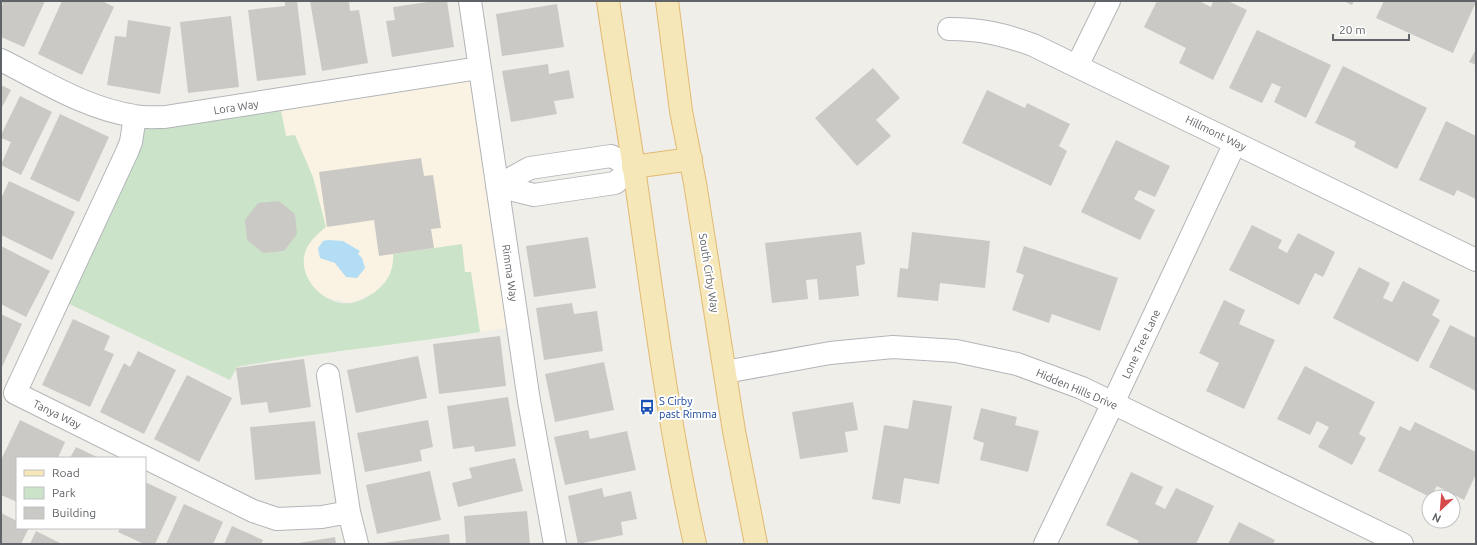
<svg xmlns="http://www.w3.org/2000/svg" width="1477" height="545" font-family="Ubuntu,sans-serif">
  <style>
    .commercial { fill: #faf3e3 }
    .green { fill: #cbe4c9 }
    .water { fill: #b3ddf5 }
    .building { fill: #cbc9c5 }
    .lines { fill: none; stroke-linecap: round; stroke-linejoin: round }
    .minor-casing { stroke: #b3b5b9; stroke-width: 24 }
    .major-casing { stroke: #e1b970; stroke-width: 24 }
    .minor { stroke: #fff; stroke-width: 22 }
    .major { stroke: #f6e7b8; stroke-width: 22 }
    .labels { text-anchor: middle; stroke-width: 4; stroke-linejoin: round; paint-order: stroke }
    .street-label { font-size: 11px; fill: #606367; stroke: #fff }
    .transit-label { font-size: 11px; fill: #164399; stroke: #fff; text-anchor: start }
  </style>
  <rect width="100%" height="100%" fill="#f0eee9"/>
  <path class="commercial" d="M475,76l38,251 -33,5 -9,-60h-6l-4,-28 -68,19 -3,12 -16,18 -23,10 -25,-6 -11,-8 -7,-10 -4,-10v-12l4,-12 9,-10 -23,-100 -8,1 -6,-31z"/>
  <path class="green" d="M280,105l6,31 9,-1 18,42 13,50c-6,5 -12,10 -17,17 -18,27 13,63 42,59 11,-2 22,-9 30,-16 9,-9 13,-21 12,-33l69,-10 3,28h6l9,60c-81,13 -163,20 -243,35l-7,13 -167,-79 77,-180z"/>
  <path class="water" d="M328,240l15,1 17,10 -2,3 4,4 3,10 -8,10 -11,-1 -11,-14 -15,-5 -2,-10 5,-7z"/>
  <path class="building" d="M1,1h44l-21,46 -23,-10v-29l2,-4z
    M62,1h40l12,6 -32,68 -44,-21z
    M285,1h12l9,74 -49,6 -9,-71 37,-4z
    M310,1h39l1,10 9,-1 9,53 -46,8z
    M435,1h12l7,46 -62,10 -6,-36 9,-1 -2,-13z
    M1157,1h42l12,6 2,-6h15l19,9 -34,70 -34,-17 7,-15 -42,-21z
    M1344,1h10l-2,4z
    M1384,1l55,1h37l-23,51 -77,-35z
    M557,4l7,43 -62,9 -6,-42z
    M231,16l8,71 -51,6 -8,-71z
    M128,20l43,7 -11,67 -53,-9 8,-49 11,1z
    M1257,30l74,35 -25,53 -32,-16 7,-15 -9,-4 -10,20 -33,-15z
    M1476,49v16l-7,-3z
    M548,64l1,10 20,-4 5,28 -20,3 3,13 -46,8 -9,-51z
    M1343,66l84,42 -30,61 -43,-22 2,-5 -41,-19z
    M873,68l27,30 -24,22 15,16 -34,30 -42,-48z
    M1,85l10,5 -10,19z
    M987,90l38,18 2,-5 43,21 -11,22 8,5 -16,35 -89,-43z
    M20,96l32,16 -31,63 -20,-10 10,-23 -10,-4v-3z
    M60,114l49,23 -30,65 -49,-23z
    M1446,121l30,15v63l-19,-9 -3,6 -35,-16z
    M1116,140l54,26 -15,31 -16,-7 -5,9 21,11 -15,30 -59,-28z
    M421,158l3,18 9,-1 8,53 -10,1 3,19 -55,8 -5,-36 -47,7 -8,-55z
    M9,181l66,31 -23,48 -51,-25v-36z
    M279,201l16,13 2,20 -13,17 -21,2 -16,-13 -2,-20 13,-17z
    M1252,225l30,15 -4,8 9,5 11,-20 37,19 -12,25 -8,-4 -16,32 -70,-35z
    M861,232l4,32 -9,2 3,30 -40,4 -2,-21 -11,1 2,19 -36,4 -7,-60z
    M912,232l78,9 -5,47 -45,-5 -2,18 -41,-4 3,-29 8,1z
    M588,237l8,51 -62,9 -8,-51z
    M1,246l49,25 -24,46 -25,-13z
    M1024,246l94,32 -18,53 -48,-17 -3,9 -37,-13 12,-35 -8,-3z
    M1359,267l31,16 -7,15 9,4 11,-21 37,19 -8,15 8,5 -22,42 -85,-44z
    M1224,300l21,10 -6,14 36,16 -31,69 -38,-18 13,-28 -20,-10z
    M572,303l2,11 23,-3 6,40 -59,9 -8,-52z
    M1,314l21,10 -21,45z
    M73,319l37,17 -6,14 10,4 -24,53 -48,-22z
    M1450,325l26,13v53l-47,-24z
    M500,336l6,50 -67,8 -6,-50z
    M138,351l38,19 -32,64 -44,-22 24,-49 6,4z
    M418,356l9,42 -71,15 -9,-43z
    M304,359l7,48 -42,6 -2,-11 -26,3 -5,-37z
    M604,362l10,48 -59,12 -10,-48z
    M1305,366l70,36 -16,32 7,4 -14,27 -34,-18 11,-20 -12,-6 -7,14 -33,-16z
    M187,375l45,23 -33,64 -45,-23z
    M508,397l8,49 -41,6 -1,-6 -21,3 -6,-43z
    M913,400l39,6 -13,78 -35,-6 -4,26 -28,-5 12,-74 24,4z
    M853,402l5,28 -13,2 3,20 -48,7 -8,-47z
    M981,408l36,9 -2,8 24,6 -11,41 -48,-12 4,-17 -11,-4z
    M20,420l45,22 -7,16h-41v44l-16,-7v-35z
    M428,420l5,27 -13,3 2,11 -57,11 -8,-39z
    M315,421l6,53 -66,6 -5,-53z
    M1415,422l61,30v22l-12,26 -27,-14 -7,11 -52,-26 22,-45 10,5z
    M588,430l2,9 37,-8 9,39 -71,15 -11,-48z
    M76,447l23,11h-29z
    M515,458l8,33 -65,16 -6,-24 20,-5 -3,-10z
    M430,471l11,49 -64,14 -11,-49z
    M1131,472l32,15 -8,17 10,5 11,-21 38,18 -18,38h-59l2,-3 -33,-16z
    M145,482l32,15 -22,47h-11l-26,-12 2,-4h25z
    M602,488l2,9 27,-6 6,28 -16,3 2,13 -45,9 -10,-48z
    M184,504l39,18 -10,22h-47z
    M527,511l3,33h-64l-2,-28z
    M1,513l16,8v7h12l-8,16h-20z
    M1239,522l36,18 -2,4h-45z
    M232,526l31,14 -2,4h-37z
    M36,531l26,13h-32z
    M449,534l1,10h-67v-1z
    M335,537l1,7h-37v-1z"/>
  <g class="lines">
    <g class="minor-casing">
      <path id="minor" d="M470,1l59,400 26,143
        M949,29c31,0 54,5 84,16l443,215
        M1,60c42,21 86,49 134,56 10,2 20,1 30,1l314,-49
        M1077,66l32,-65
        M135,116l-4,26 -4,10 -112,241 238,118 24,8 45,-2 27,-5 8,32
        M611,156l22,11 -18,16 -81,12 -37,-9 33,-18z
        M725,372l105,-19 63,-6 63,4 61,13 65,24 320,156
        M328,375l21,137
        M1045,544l68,-141 122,-260"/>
    </g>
    <g class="major-casing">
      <path id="major" d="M608,1c9,63 20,125 29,188 17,119 32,238 58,355
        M667,1l14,110 14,72 39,248 22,113
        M633,167l58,-8"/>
    </g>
    <use href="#minor" class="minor"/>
    <use href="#major" class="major"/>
  </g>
  <defs>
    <g id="bus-bare" transform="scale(1.2)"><path d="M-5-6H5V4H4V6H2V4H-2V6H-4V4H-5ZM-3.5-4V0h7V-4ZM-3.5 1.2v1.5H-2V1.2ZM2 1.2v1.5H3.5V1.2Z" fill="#1a4fb4" stroke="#fff" stroke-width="2.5" paint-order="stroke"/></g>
  </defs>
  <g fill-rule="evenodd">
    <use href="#bus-bare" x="647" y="407"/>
  </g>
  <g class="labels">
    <g class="street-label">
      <text transform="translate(236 107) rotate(-9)" y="4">Lora Way</text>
      <text transform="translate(1216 133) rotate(26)" y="4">Hillmont Way</text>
      <text transform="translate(510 273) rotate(82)" y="4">Rimma Way</text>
      <text transform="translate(709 273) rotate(81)" y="4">South Cirby Way</text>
      <text transform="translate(1141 344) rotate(-65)" y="4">Lone Tree Lane</text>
      <text transform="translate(1077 389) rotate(23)" y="4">Hidden Hills Drive</text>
      <text transform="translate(57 414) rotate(26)" y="4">Tanya Way</text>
    </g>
    <g class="transit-label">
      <text x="659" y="405">S Cirby<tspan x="659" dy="13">past Rimma</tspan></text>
    </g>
  </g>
  <rect width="1477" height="545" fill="none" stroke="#606367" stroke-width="4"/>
  <rect x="16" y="457" width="130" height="72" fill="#ffffff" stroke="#bfc1c2"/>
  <rect x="24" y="470" width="20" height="6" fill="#f6e7b8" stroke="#bfc1c2"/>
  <text x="52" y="477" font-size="12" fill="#606367">Road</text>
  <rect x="24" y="487" width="20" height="12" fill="#cbe4c9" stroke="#bfc1c2"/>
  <text x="52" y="497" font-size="12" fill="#606367">Park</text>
  <rect x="24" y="507" width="20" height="12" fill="#cbc9c5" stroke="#bfc1c2"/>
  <text x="52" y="517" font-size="12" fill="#606367">Building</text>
  <g transform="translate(1441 509) rotate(206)"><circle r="19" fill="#ffffff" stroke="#bfc1c2"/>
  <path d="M0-3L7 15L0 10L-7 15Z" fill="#d54a4a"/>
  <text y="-6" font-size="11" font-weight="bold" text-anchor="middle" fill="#606367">N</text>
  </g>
  <path d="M1333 34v6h76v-6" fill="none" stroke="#606367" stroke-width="2"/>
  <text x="1339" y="34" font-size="12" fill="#606367" stroke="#ffffff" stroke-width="3" paint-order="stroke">20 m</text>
</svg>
